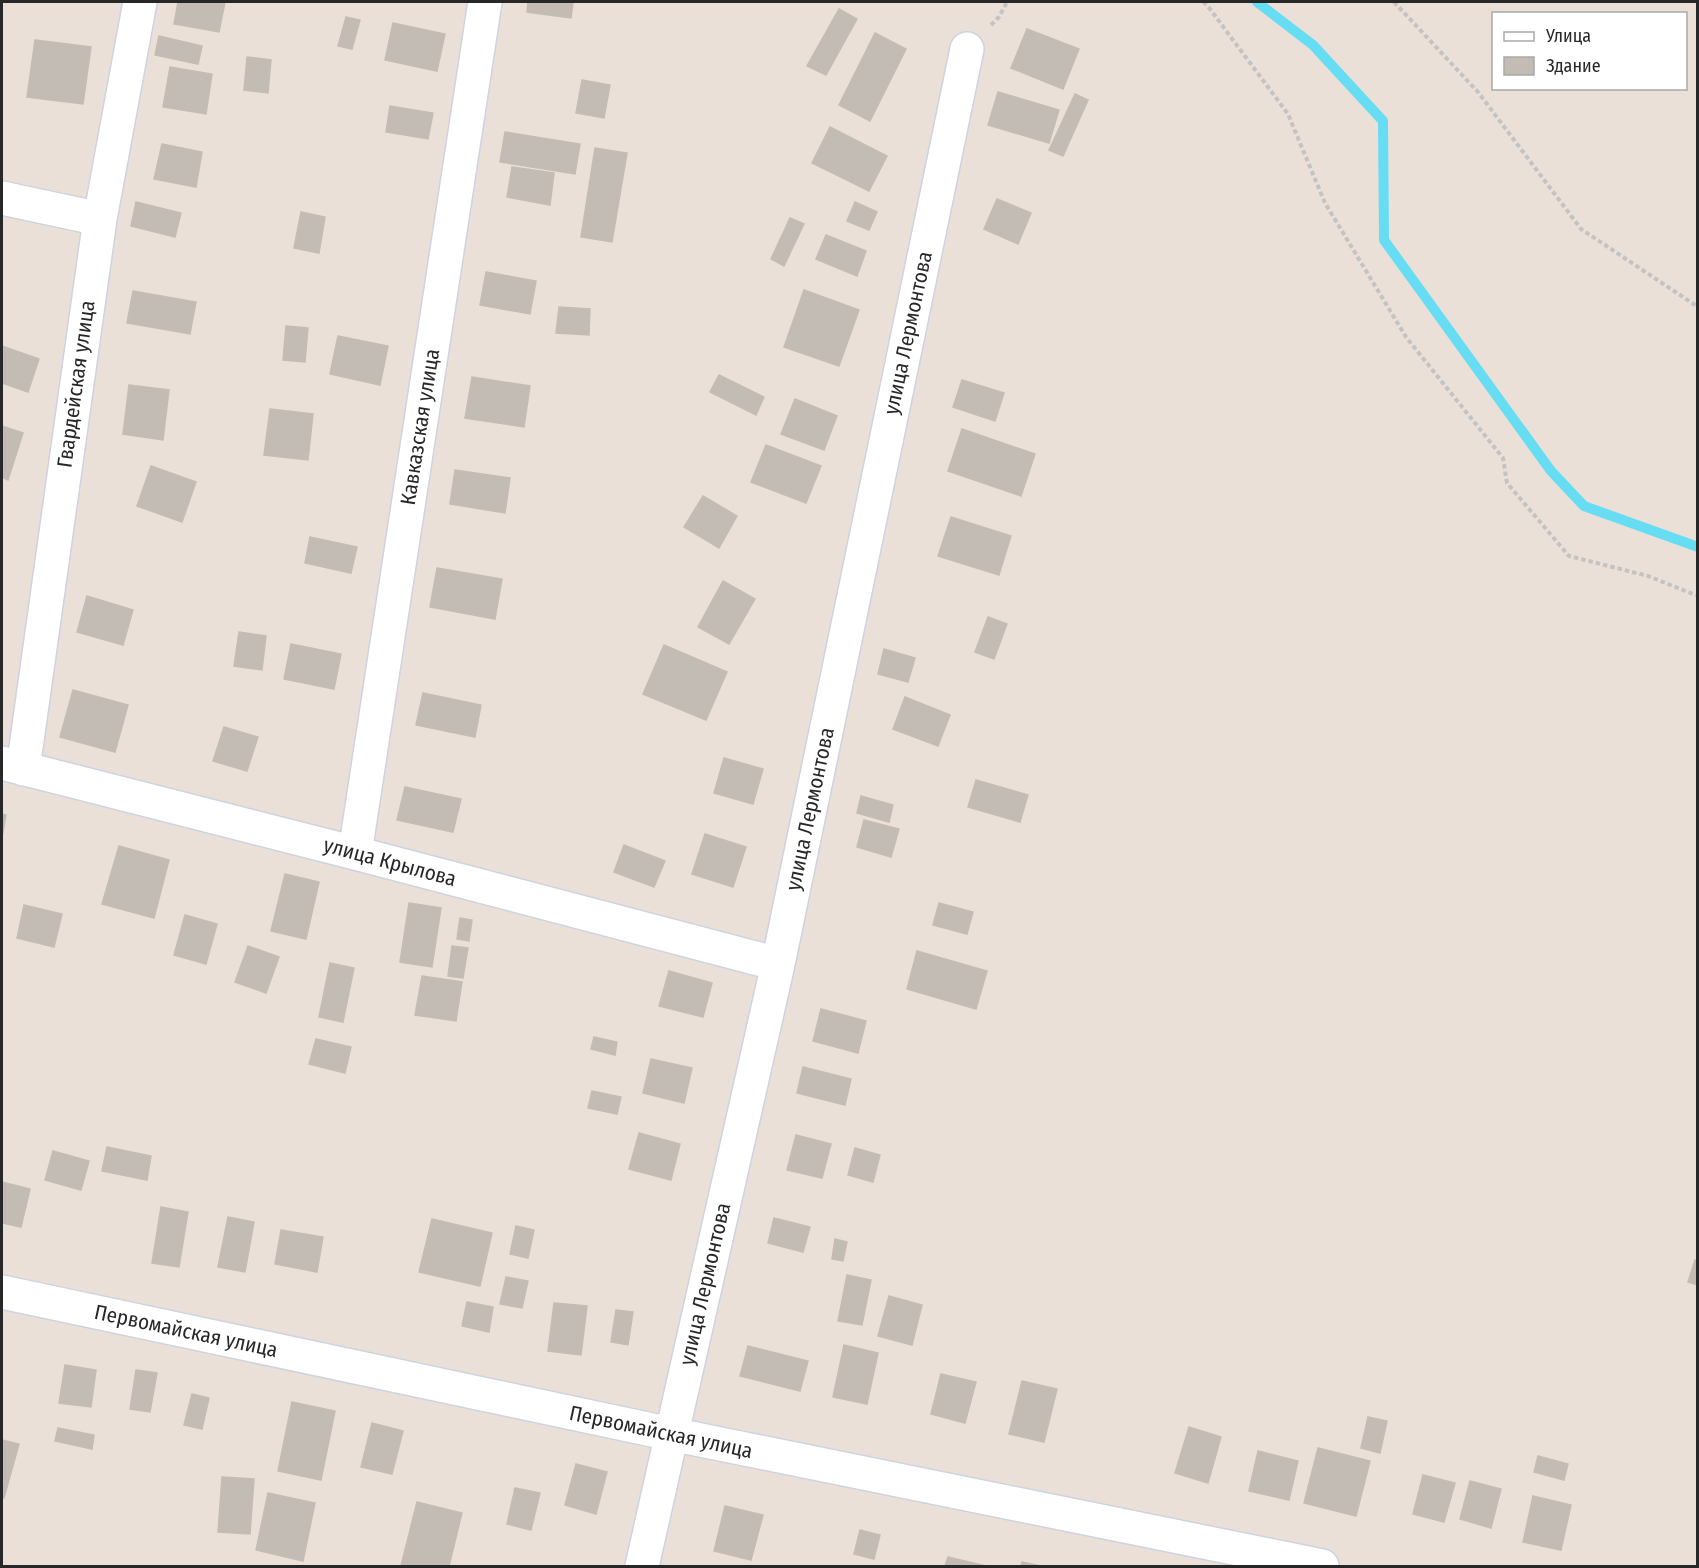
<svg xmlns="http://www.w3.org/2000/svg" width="1699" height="1568" font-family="'Fira Sans Condensed',sans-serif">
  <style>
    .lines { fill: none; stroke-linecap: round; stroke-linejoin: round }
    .stream { stroke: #66ddf2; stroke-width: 10 }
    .building { fill: #c2bcb4; stroke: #c6bcb2; stroke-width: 1.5 }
    .minor-casing { stroke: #cdd3e1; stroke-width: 36 }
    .path { stroke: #c3c3c3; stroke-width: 4; stroke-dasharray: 4.5 3; stroke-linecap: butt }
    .minor { stroke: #fff; stroke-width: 33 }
    .labels { text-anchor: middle; stroke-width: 4.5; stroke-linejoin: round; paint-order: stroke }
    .street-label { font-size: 21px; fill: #272727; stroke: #fff }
  </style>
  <rect width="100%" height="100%" fill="#ebe0d8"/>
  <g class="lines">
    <path class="stream" d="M1257,2l56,43 70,76 1,119 167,231 33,35 114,41"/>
  </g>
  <path class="building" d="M178,2h47l-6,30 -45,-8z
    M528,2h45l-2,16 -44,-6z
    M839,9l18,10 -31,56 -19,-9z
    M346,17l14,3 -8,29 -14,-3z
    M393,23l52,11 -8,37 -52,-11z
    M1027,29l52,20 -16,40 -52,-21z
    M875,33l31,16 -36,72 -31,-16z
    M159,36l43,10 -4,18 -43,-9z
    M35,40l56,7 -8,57 -56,-7z
    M247,57l24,3 -3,33 -24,-3z
    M170,67l42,7 -6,40 -43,-7z
    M582,80l28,5 -6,33 -28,-5z
    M998,92l61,18 -10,33 -61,-18z
    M1075,94l13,6 -25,56 -14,-6z
    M390,106l43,7 -5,26 -42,-7z
    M830,127l57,29 -18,35 -57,-28z
    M505,132l75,12 -5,30 -75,-12z
    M162,144l40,8 -6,35 -42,-8z
    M595,148l32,5 -15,89 -31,-5z
    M512,167l42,6 -4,32 -43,-8z
    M997,199l34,14 -13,31 -34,-15z
    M136,202l45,11 -6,24 -44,-11z
    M855,202l22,10 -8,18 -22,-9z
    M301,212l24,5 -6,36 -25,-5z
    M790,218l14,6 -20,42 -13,-7z
    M826,235l40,16 -9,25 -41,-17z
    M486,272l50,9 -6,33 -50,-9z
    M804,290l55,20 -20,56 -55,-19z
    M133,291l63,11 -6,32 -63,-11z
    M559,307l31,2 -1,26 -33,-2z
    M286,326l22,2 -3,34 -22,-2z
    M338,336l50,10 -8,39 -50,-11z
    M2,346l37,13 -11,33 -26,-9z
    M719,375l45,22 -8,18 -46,-23z
    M472,377l58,9 -6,41 -59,-9z
    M962,380l42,13 -9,28 -42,-14z
    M129,385l40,5 -6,50 -40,-6z
    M795,399l42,17 -13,34 -43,-16z
    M270,409l43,5 -5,46 -44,-5z
    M2,426l21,7 -15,47 -6,-3z
    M962,429l73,25 -14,42 -73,-25z
    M766,445l55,21 -15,37 -55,-21z
    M151,466l45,16 -14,40 -45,-16z
    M455,470l55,8 -5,35 -55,-9z
    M703,496l34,20 -18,32 -35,-21z
    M951,517l60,19 -12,39 -61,-19z
    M310,537l47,10 -6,26 -46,-10z
    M437,568l65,11 -7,40 -65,-12z
    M723,581l32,18 -26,45 -31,-17z
    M87,596l46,14 -10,35 -46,-13z
    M988,617l19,7 -13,35 -19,-7z
    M239,632l27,4 -4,34 -28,-4z
    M291,644l50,10 -7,35 -50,-10z
    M664,645l63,27 -21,48 -63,-26z
    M884,649l31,9 -7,24 -30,-8z
    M73,690l55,15 -13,47 -55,-15z
    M423,693l58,12 -6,32 -59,-12z
    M905,697l45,18 -12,31 -45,-17z
    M224,727l34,10 -11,34 -34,-10z
    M724,758l39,11 -10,35 -39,-11z
    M976,780l52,15 -8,27 -52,-15z
    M405,787l56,12 -8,33 -56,-12z
    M861,796l32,9 -4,17 -32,-9z
    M2,814l4,1 -4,22z
    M864,820l35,9 -8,28 -34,-10z
    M705,834l41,13 -13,40 -41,-13z
    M624,845l41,16 -11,26 -40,-15z
    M119,846l50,14 -15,58 -52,-14z
    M285,874l34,8 -13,57 -35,-8z
    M409,903l32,5 -9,59 -32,-5z
    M939,903l34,9 -6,22 -34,-9z
    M24,905l38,9 -8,33 -37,-9z
    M185,915l32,9 -11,40 -32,-9z
    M460,918l12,2 -3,21 -12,-2z
    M248,946l31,11 -13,36 -31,-11z
    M452,946l16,2 -5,30 -15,-2z
    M917,951l70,20 -11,38 -69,-20z
    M330,963l24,5 -11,54 -24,-5z
    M669,971l43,12 -9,34 -44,-11z
    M422,976l40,6 -6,39 -41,-6z
    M821,1009l45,12 -8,32 -45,-12z
    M594,1037l23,5 -2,13 -24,-6z
    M316,1039l35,8 -6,26 -36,-9z
    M651,1059l41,9 -8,35 -41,-10z
    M803,1067l48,12 -6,26 -48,-12z
    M592,1091l29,6 -4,17 -29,-6z
    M639,1133l41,11 -9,36 -42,-11z
    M796,1135l35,9 -9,34 -35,-8z
    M107,1147l44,9 -4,24 -45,-9z
    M855,1148l25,7 -7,27 -25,-7z
    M53,1151l36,10 -8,29 -36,-10z
    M2,1182l28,7 -9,38 -19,-4z
    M161,1207l27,5 -9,55 -27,-4z
    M228,1217l26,5 -9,50 -27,-5z
    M774,1218l36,9 -7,25 -35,-9z
    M432,1219l60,14 -12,53 -61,-14z
    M516,1226l18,4 -6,28 -18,-4z
    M281,1230l42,7 -6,35 -42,-8z
    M835,1239l12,3 -4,19 -11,-2z
    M1695,1260l3,1v24l-10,-3z
    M847,1275l24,5 -9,45 -24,-4z
    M506,1277l22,4 -6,27 -22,-4z
    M889,1296l33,9 -10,40 -34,-9z
    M467,1302l26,5 -4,25 -27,-6z
    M554,1303l33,3 -6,49 -33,-4z
    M616,1310l17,2 -5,33 -17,-3z
    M844,1345l34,8 -11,51 -34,-7z
    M748,1346l60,15 -8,30 -60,-15z
    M65,1365l31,5 -5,37 -32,-4z
    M136,1370l21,3 -7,39 -20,-3z
    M941,1374l35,8 -11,41 -34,-9z
    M1022,1381l35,8 -13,53 -35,-8z
    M192,1394l17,4 -7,31 -18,-4z
    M292,1402l43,9 -14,69 -43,-9z
    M1368,1417l19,4 -7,32 -19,-5z
    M372,1423l31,8 -11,43 -31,-7z
    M1189,1427l32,10 -13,46 -33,-10z
    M58,1428l36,7 -2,14 -37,-8z
    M2,1440l17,4 -15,54 -2,-1z
    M1318,1448l52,13 -14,55 -52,-13z
    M1258,1451l40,10 -9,39 -40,-9z
    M1538,1456l30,8 -4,16 -30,-8z
    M576,1464l31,8 -11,42 -31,-9z
    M1423,1475l32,8 -11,39 -31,-8z
    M222,1477l32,2 -4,55 -32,-2z
    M1470,1481l31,8 -10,39 -31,-9z
    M515,1488l25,5 -9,37 -24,-6z
    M268,1493l47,10 -12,58 -47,-11z
    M1533,1496l38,9 -10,45 -38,-8z
    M417,1502l45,11 -13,53h-48z
    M725,1506l38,9 -12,45 -37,-9z
    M860,1530l20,5 -6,24 -20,-5z
    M948,1557l38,9h-41z
    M1022,1562l19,4h-20z"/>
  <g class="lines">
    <g class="minor-casing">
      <path id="minor" d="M2,198l98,21
        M2,763l353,90 423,111
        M23,769l77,-550 40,-217
        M355,853l130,-851
        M2,1292l669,142 651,132
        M642,1566l136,-602 189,-915"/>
    </g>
    <path class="path" d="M1203,2l4,3 81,109 37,89 81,134 97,121 4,25 62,73 79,20 50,20
      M1394,2l84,90 103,137 117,78
      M991,25l8,-8 8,-15"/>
    <use href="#minor" class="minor"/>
  </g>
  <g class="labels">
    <g class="street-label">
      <text transform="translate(908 333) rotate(-78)" y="7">улица Лермонтова</text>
      <text transform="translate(76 384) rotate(-82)" y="7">Гвардейская улица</text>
      <text transform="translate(420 427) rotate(-81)" y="7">Кавказская улица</text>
      <text transform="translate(810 809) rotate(-78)" y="7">улица Лермонтова</text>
      <text transform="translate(390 862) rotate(15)" y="7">улица Крылова</text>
      <text transform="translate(705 1284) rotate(-77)" y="7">улица Лермонтова</text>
      <text transform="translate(186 1331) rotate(12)" y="7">Первомайская улица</text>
      <text transform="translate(661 1432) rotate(12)" y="7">Первомайская улица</text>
    </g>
  </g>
  <rect width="1699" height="1568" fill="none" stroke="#272727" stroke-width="6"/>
  <rect x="1492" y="12" width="195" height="78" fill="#ffffff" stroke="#a9a9a9" stroke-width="1.5"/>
  <rect x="1504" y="32" width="30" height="9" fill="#ffffff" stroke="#a9a9a9" stroke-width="1.5"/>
  <text x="1546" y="42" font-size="18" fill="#272727">Улица</text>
  <rect x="1504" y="57" width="30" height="18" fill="#c2bcb4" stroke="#a9a9a9" stroke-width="1.5"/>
  <text x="1546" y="72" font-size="18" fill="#272727">Здание</text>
</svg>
